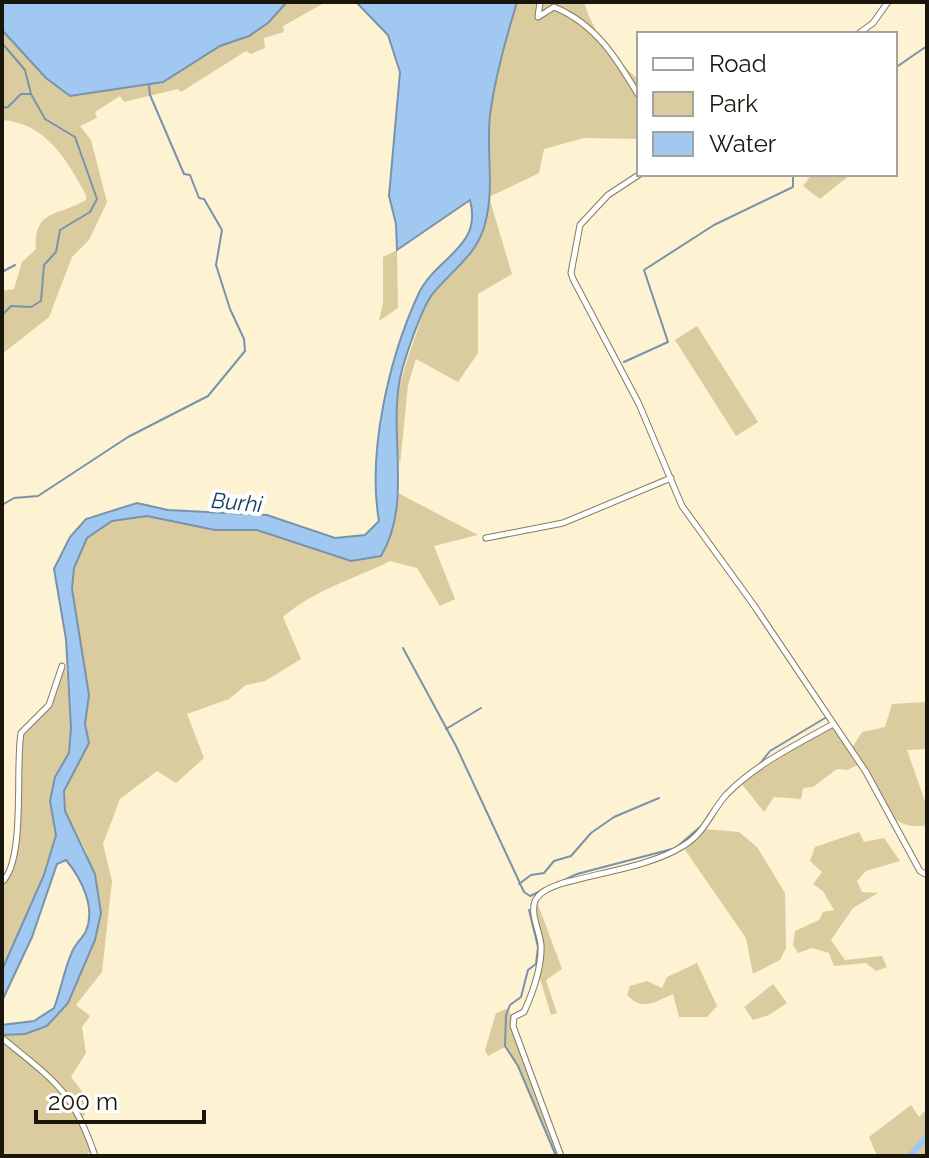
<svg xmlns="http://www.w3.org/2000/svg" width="929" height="1158" font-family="Raleway,sans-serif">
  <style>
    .green { fill: #dbcc9f }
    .water { fill: #a0c8f0; stroke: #7893ab; stroke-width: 2 }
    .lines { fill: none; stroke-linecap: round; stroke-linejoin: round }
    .stream { stroke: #7893ab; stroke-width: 2 }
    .canal { stroke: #a0c8f0; stroke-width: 6 }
    .minor-casing { stroke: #857b5e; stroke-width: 7 }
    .minor { stroke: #fff; stroke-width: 5 }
    .labels { text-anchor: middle; stroke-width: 8; stroke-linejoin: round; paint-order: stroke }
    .water-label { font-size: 22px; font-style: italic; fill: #113e63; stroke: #fff }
  </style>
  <rect width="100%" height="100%" fill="#fdf2d1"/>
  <path class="green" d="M287,2h39l-43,24 1,6 -20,6 1,10 -14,6 -5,-3 -65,41 -3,-3 -54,13 -4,-6 -25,16 2,6 -17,8 11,14 16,62 -18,38 -17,17 -23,60 -47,37v-63l12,-2 8,-27 14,-13c-3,-40 23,-33 50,-49v-5c-19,-35 -40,-72 -84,-75v-90l68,65 93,-13 57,-36 29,-10 19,-13z
    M517,2h67c10,33 29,55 55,78v59l-55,-1 -40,11 -5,24 -50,24 23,77 -34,20v59l-20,29 -42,-23 -8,26 -8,79c-11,-44 -1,-83 14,-124 5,-13 8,-28 15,-40 16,-30 48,-42 57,-77 8,-35 3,-67 4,-102 1,-40 16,-82 27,-119z
    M812,174h39l-31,25 -17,-13z
    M397,250l1,58 -19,13 4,-18v-46z
    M697,326l61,96 -22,14 -61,-96z
    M398,493l80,42 -44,11 21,53 -15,7 -23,-38 -27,-7c-38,19 -74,28 -107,56l18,42 -36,22 -19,4 -17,14 -42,15 17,44 -28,25 -19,-12 -37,28 -17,45 9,37 -10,91 -26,33 14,11 -8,11 4,26 -15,24 20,26 -9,16 11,32 -10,5h-80l-1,-121 23,-1 43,-31 27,-63 -8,-87 -22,-42 -1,-20 25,-48 -4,-19 4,-29 -17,-106 2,-21 13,-30 25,-17 35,-5 68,14h42l94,31 30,-5z
    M62,666l4,2 5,60 -2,26 -14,23 -5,23 6,35 -12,40 -42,95v-88c22,-21 18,-116 19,-149l28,-28z
    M927,702v47l-20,1 20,57v18c-39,9 -51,-33 -67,-61l-13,6 -10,-1 -24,18 -10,1 -2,11 -27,-2 -10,15 -23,-29 92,-59 17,27 12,-19 23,-5 7,-23z
    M705,829l34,3 18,15 28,46 1,55 -6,12 -27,14 -7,-36 -63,-91z
    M859,832l5,10 20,-4 16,23 -34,10 -9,10 5,11 16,1 -25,15 -22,32 14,20 37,-4 5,11 -11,4 -10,-8 -32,3 -5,-13 -17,-5 -14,5 -5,-8 2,-14 24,-11 4,-8 11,-2 -11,-19 -10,-7 9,-12 -12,-11 5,-14z
    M536,899l26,70 -16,11 11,33 -6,2 -14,-46 4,-23 -7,-40z
    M697,963l20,43 -10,11h-28l-6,-23c-19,8 -30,18 -46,1l3,-9 17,-5 15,7 5,-11z
    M773,984l14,19 -18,12 -16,5 -9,-13z
    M506,1009l8,8 3,27 44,112h-5l-38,-90 -13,-19 -17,9 -3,-6 11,-37z
    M911,1105l8,12 8,-8v47h-50l-8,-19z"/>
  <path class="water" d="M2,2h285l-19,21 -19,13 -29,10 -57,36 -93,14 -24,-18 -44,-48z
    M356,2h161c-11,37 -22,75 -27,113 -4,37 5,72 -5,109 -8,32 -35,47 -54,72 -10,15 -24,56 -29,74 -16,60 12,131 -21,186l-30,5 -94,-31h-42l-68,-14 -35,5 -25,17 -13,30 -2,21 17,106 -4,29 4,19 -25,48 1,20 30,63 6,39 -6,27 -27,63 -21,23 -22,8 -23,1v-10l32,-4 20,-13c7,-18 10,-38 18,-56 3,-8 10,-13 14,-21 10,-24 -5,-53 -20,-71l-9,4 -25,73 -30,64v-31l42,-95 12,-40 -6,-34 5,-24 14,-24 2,-25 -5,-89 -12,-70 16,-32 16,-18 51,-16 31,7 99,5 68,23 30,-3 14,-14c-12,-68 10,-163 39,-226 17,-38 65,-47 52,-95l-73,50 -1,-26 -7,-28 11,-124 -12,-37z"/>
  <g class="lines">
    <path class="stream" d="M2,43l23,27 6,24 14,25 30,18 22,62 -7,13 -30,18 -4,22 -12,13 -3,36 -10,6 -20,-1 -9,9
      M895,68l32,-22
      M2,108l6,-1 13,-13h10
      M2,272l13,-7
      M624,362l44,-20 -24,-72 70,-45 79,-38v-13
      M2,505l12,-7 24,-2 90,-59 80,-41 37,-45 -1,-12 -14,-30 -14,-44 6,-35 -18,-31 -5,-1 -9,-23 -6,-1 -34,-79 -1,-10
      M403,648l53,98 68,146 6,4 47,-22 95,-25
      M446,729l35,-21
      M759,765l11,-14 55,-33
      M678,846l22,-19
      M519,884l12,-9 13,-2 10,-12 17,-5 20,-23 23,-16 45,-19
      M529,910l9,37 -2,17 -8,6 -7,27 -11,8 -4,10 -1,31 13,20 38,90"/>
    <path class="canal" d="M910,1156l17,-20"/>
    <g class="minor-casing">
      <path id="minor" d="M540,2l-2,15 16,-10c42,17 63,52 85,89
        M858,34l15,-11 15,-21
        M640,174l-32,21 -28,30 -9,48 2,6 66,125 43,102 71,98 113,168 54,99 7,4
        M486,538l77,-15 108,-45
        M2,882c24,-22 13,-114 19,-149l28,-28 13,-39
        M2,1038c51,42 71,52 93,118
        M561,1156l-48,-130 1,-9 10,-5c9,-20 18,-46 17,-67 -1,-13 -11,-31 -6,-44 5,-10 15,-13 25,-17 37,-11 92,-18 123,-38 22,-13 27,-33 43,-51 28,-30 72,-51 107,-71"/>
    </g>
    <use href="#minor" class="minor"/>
  </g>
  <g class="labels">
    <g class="water-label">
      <text transform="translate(237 502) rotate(5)" y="8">Burhi</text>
    </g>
  </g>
  <rect width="929" height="1158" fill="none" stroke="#1a160b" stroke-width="8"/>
  <rect x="637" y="32" width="260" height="144" fill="#ffffff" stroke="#a3a29d" stroke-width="2"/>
  <rect x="653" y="58" width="40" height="12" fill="#ffffff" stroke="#a3a29d" stroke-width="2"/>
  <text x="709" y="72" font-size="24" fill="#1a160b">Road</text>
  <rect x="653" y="92" width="40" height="24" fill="#dbcc9f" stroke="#a3a29d" stroke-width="2"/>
  <text x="709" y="112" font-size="24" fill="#1a160b">Park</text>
  <rect x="653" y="132" width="40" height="24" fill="#a0c8f0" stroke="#a3a29d" stroke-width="2"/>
  <text x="709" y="152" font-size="24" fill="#1a160b">Water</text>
  <path d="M36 1110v12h168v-12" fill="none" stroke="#1a160b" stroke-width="4"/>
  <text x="48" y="1110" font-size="24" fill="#1a160b" stroke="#ffffff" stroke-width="6" paint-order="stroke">200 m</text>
</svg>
